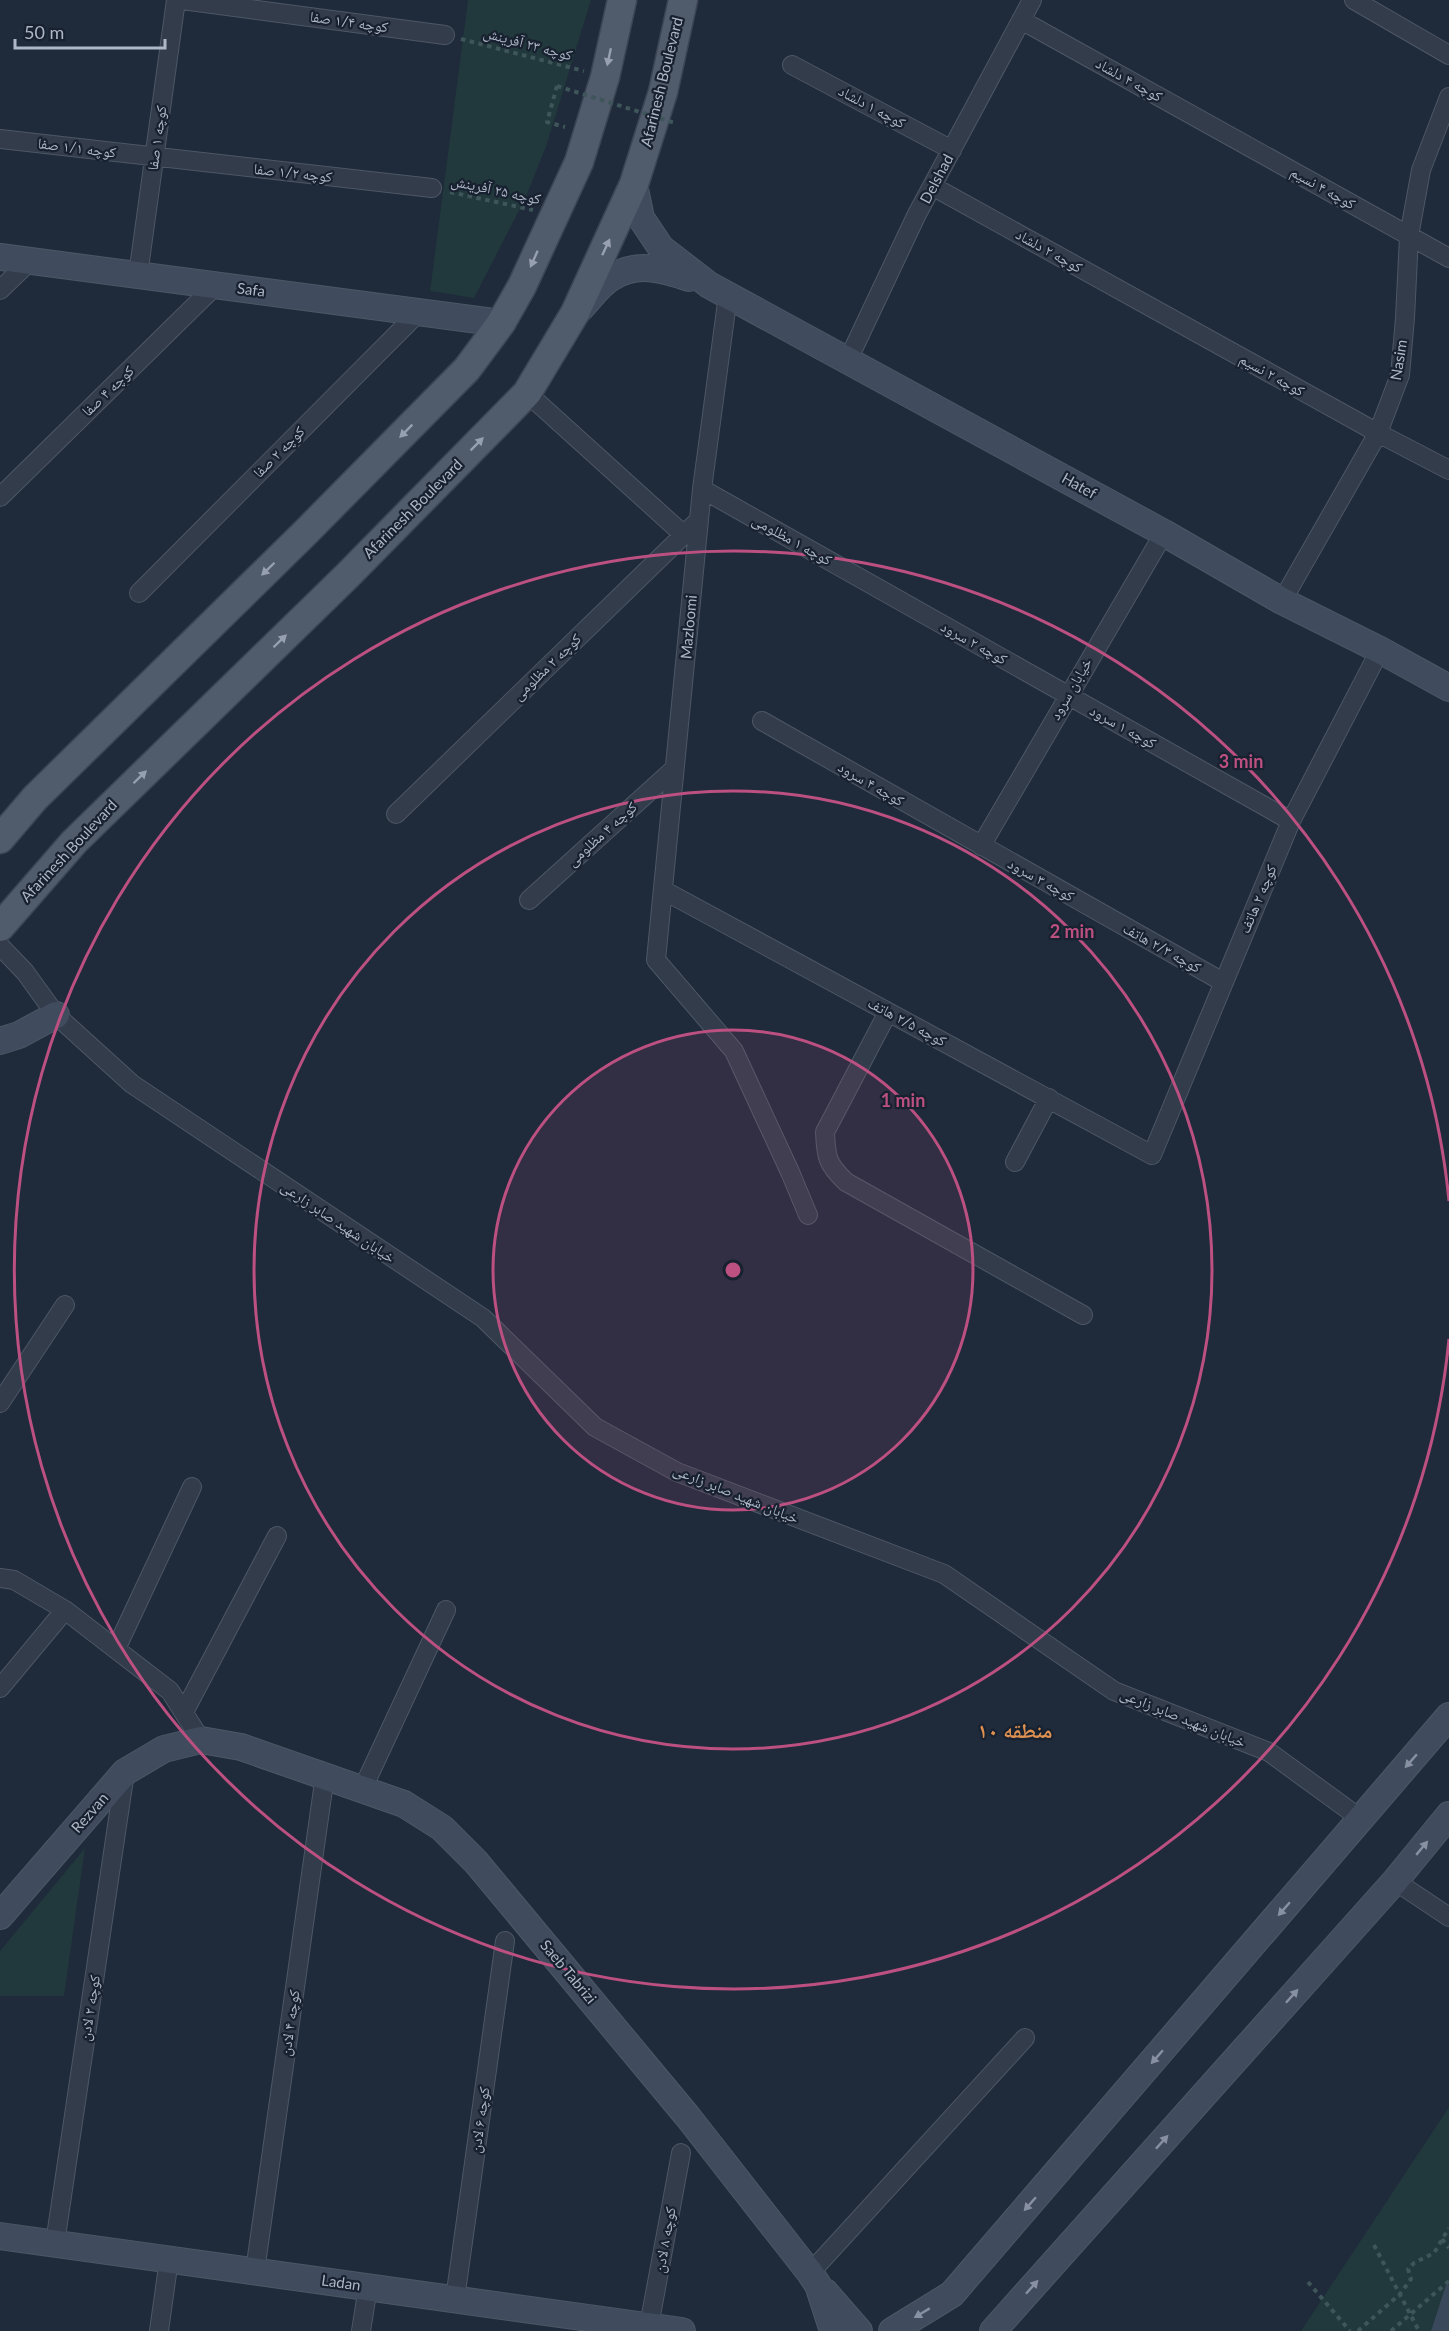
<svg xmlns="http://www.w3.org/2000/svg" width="1449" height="2331" font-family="Lato,'Noto Naskh Arabic',sans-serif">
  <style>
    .green { fill: #21383c }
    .building { fill: #3a485b }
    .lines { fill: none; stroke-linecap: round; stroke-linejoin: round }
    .street-casing { stroke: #4d5765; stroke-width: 20 }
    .secondary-casing { stroke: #4d5765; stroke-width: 28 }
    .primary-casing { stroke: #3c4554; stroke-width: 31 }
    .path { stroke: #3e5559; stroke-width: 4; stroke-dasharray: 4.5 4.5; stroke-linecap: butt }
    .street { stroke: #323c4b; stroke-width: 18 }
    .secondary { stroke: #404b5e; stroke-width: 26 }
    .primary { stroke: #505b6b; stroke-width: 28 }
    .path-bridge { stroke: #3e5559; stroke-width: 4; stroke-dasharray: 4.5 4.5; stroke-linecap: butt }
    .oneway { fill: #96a0b0 }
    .oneway2 { fill: #8791a2 }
    .ring { fill: none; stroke: #bb5081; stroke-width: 3 }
    .labels { text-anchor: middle; stroke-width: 4.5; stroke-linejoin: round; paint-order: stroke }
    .street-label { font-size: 15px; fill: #adb7c7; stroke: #18212f }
    .district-label { font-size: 21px; font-weight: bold; fill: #de9151; stroke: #18212f }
    .centre { fill: #bb5081; stroke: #18212f; stroke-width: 3 }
    .ring-label { font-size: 18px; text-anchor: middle; font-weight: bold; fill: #bb5081; stroke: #18212f; stroke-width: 4.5; stroke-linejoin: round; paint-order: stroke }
  </style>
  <rect width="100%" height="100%" fill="#1f2a3b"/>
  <path class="green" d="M468,0h123l-45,147 -21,52 -51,99 -44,-7z
    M85,1848l-21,148h-64v-45z
    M1449,2107v224h-148z"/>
  <path class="building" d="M1446,2285h3v46h-18z"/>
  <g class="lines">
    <g class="street-casing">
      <path id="street" d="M182,0l263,35
        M1354,0l95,55
        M1021,20l428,238
        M792,65l160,85
        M0,139l432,49
        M932,186l446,247 71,37
        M138,275l38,-275
        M0,290l30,-29
        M728,295l-26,194 -46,471 78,91 56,121 18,43
        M848,360l69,-146 115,-214
        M527,393l157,142
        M702,489l589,332
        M0,497l216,-212
        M139,593l280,-281
        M1282,601l96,-168 22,-58 5,-57 4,-82 12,-66 28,-73
        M762,721l461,261
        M396,814l302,-293
        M981,846l183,-313
        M663,890l489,265 139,-334 89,-171
        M529,900l145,-131
        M0,946l25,26 31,43 76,69 351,234 112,109 82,45 267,102 170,117 155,61 92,67
        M888,1012l-63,120c1,25 2,32 21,50l237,133
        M1015,1162l34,-64
        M0,1403l65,-98
        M0,1578l14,2 51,30 105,81 31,49
        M116,1649l76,-162
        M0,1688l65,-78
        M184,1712l93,-176
        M363,1788l83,-178
        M1395,1881l54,36
        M55,2243l70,-471
        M255,2271l70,-496
        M810,2273l215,-235
        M455,2299l50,-358
        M649,2326l32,-173
        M159,2331l10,-72
        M361,2331l7,-44"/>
    </g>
    <g class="secondary-casing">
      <path id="secondary" d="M634,184l7,34 20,30 48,37 455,248 118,68 98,49 69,38
        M0,257l501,66
        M580,309c10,-10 19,-24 31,-31 25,-17 52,-9 78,0
        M0,1041l19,-6 37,-20
        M0,1916l125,-144 39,-23 37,-9 40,7 163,57 38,24 34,34 212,255 122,156 8,12 15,46
        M0,2236l682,95
        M825,2292l34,39
        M892,2331l60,-37 497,-578
        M993,2331l402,-450 54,-66"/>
    </g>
    <g class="primary-casing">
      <path id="primary" d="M0,839l35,-41 271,-266 161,-163 34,-46 21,-37 57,-124 26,-85 17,-77
        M0,927l74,-85 274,-267 179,-182 48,-80 59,-129 29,-92 20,-92"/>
    </g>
    <path class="path" d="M461,39l123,32
      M557,86l-10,36 18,5
      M450,192l83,18
      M1442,2239l7,9
      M1374,2245l45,86
      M1308,2282l42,49
      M1358,2331l42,-37 11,-15 -3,-10 6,-6 20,-10 15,-25
      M1391,2331l58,-50"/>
    <use href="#street" class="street"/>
    <use href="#secondary" class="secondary"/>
    <use href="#primary" class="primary"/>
    <path class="path-bridge" d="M557,86l118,37"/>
  </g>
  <defs><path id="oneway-solid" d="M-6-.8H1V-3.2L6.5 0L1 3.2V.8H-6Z" transform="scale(1.5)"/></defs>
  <g class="oneway">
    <use href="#oneway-solid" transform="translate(609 57) rotate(102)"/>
    <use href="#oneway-solid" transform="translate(606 247) rotate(-65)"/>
    <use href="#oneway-solid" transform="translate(534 259) rotate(114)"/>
    <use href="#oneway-solid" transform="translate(406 431) rotate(135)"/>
    <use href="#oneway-solid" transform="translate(477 444) rotate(-45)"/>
    <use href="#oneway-solid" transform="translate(268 569) rotate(136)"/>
    <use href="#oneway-solid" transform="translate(280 641) rotate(-44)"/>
    <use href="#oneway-solid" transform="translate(140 777) rotate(-44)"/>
  </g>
  <g class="oneway2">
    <use href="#oneway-solid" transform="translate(1411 1761) rotate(131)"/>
    <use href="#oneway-solid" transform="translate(1422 1848) rotate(-50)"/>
    <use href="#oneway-solid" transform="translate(1284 1909) rotate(131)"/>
    <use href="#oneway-solid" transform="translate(1292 1996) rotate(-48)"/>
    <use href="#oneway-solid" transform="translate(1157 2057) rotate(131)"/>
    <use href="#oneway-solid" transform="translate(1162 2142) rotate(-48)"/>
    <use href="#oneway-solid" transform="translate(1030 2204) rotate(131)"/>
    <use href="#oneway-solid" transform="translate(1032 2287) rotate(-48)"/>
    <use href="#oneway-solid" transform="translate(922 2313) rotate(149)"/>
  </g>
  <circle cx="733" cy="1270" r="240" fill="#bb5081" fill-opacity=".12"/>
  <g class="ring">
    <circle cx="733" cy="1270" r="240"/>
    <circle cx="733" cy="1270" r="479"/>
    <path d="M1449 1339A719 719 0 1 1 1449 1201"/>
  </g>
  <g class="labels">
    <g class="street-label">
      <text transform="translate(349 22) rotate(8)" y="5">کوچه ۱/۴ صفا</text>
      <text transform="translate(528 44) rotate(15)" y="5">کوچه ۲۳ آفرینش</text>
      <text transform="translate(1129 80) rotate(29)" y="5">کوچه ۴ دلشاد</text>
      <text transform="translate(662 82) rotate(-76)" y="5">Afarinesh Boulevard</text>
      <text transform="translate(872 107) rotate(28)" y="5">کوچه ۱ دلشاد</text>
      <text transform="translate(157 138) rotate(-82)" y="5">کوچه ۱ صفا</text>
      <text transform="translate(77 148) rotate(7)" y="5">کوچه ۱/۱ صفا</text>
      <text transform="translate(293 173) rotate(6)" y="5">کوچه ۱/۲ صفا</text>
      <text transform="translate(937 179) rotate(-62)" y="5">Delshad</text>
      <text transform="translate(1323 188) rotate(29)" y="5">کوچه ۴ نسیم</text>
      <text transform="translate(496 190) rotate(12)" y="5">کوچه ۲۵ آفرینش</text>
      <text transform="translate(1049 251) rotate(29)" y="5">کوچه ۲ دلشاد</text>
      <text transform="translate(251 290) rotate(7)" y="5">Safa</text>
      <text transform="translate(1399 360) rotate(-81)" y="5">Nasim</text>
      <text transform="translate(1272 375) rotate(29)" y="5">کوچه ۲ نسیم</text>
      <text transform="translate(108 391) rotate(-44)" y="5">کوچه ۴ صفا</text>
      <text transform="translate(279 452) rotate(-45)" y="5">کوچه ۲ صفا</text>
      <text transform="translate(1079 486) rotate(29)" y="5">Hatef</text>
      <text transform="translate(413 509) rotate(-45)" y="5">Afarinesh Boulevard</text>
      <text transform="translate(792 540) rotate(29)" y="5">کوچه ۱ مظلومی</text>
      <text transform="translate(689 627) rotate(-85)" y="5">Mazloomi</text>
      <text transform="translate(974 643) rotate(29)" y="5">کوچه ۲ سرود</text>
      <text transform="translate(547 667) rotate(-44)" y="5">کوچه ۲ مظلومی</text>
      <text transform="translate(1071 689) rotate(-60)" y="5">خیابان سرود</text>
      <text transform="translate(1123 727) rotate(29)" y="5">کوچه ۱ سرود</text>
      <text transform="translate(871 784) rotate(30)" y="5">کوچه ۴ سرود</text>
      <text transform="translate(602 834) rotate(-42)" y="5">کوچه ۴ مظلومی</text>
      <text transform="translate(69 851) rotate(-47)" y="5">Afarinesh Boulevard</text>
      <text transform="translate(1041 880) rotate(29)" y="5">کوچه ۳ سرود</text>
      <text transform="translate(1258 899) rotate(-67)" y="5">کوچه ۲ هاتف</text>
      <text transform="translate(1162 948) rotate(29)" y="5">کوچه ۲/۳ هاتف</text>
      <text transform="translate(907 1022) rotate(28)" y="5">کوچه ۲/۵ هاتف</text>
      <text transform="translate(338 1222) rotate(34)" y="5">خیابان شهید صابر زارعی</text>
      <text transform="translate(736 1494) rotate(22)" y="5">خیابان شهید صابر زارعی</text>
      <text transform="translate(1183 1718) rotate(22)" y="5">خیابان شهید صابر زارعی</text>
      <text transform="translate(90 1813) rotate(-49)" y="5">Rezvan</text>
      <text transform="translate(568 1972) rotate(50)" y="5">Saeb Tabrizi</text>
      <text transform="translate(90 2008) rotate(-81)" y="5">کوچه ۲ لادن</text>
      <text transform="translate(290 2023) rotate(-82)" y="5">کوچه ۴ لادن</text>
      <text transform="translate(480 2120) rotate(-82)" y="5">کوچه ۶ لادن</text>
      <text transform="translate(665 2240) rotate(-80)" y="5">کوچه ۸ لادن</text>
      <text transform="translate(341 2283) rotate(8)" y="5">Ladan</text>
    </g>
    <g class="district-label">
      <text x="1015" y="1738">منطقه ۱۰</text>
    </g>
  </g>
  <circle cx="733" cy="1270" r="9" class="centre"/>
  <g class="ring-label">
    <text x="1241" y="768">3 min</text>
    <text x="1072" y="938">2 min</text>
    <text x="903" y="1107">1 min</text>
  </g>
  <path d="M15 39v9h150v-9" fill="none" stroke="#adb7c7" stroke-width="3"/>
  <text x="24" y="39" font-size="18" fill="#adb7c7" stroke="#18212f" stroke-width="4.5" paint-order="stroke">50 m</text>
</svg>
